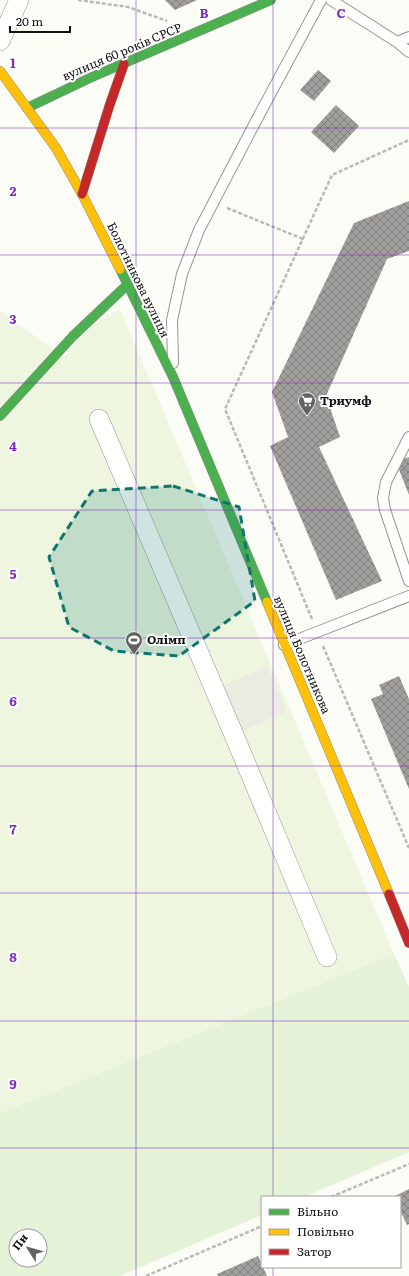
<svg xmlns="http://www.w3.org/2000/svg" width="409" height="1276" font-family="Literata,serif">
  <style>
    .park { fill: #e4f2d7; fill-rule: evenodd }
    .pitch { fill: #eef6e0 }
    .plaza { fill: #ecebe2 }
    .building { fill: url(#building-cross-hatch) }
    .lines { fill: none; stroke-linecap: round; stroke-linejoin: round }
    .lane-casing { stroke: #969694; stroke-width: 12 }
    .street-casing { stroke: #969694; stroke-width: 20 }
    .fast-casing { stroke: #8d8d8b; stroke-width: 10 }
    .slow-casing { stroke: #8d8d8b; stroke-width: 10 }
    .jam-casing { stroke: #8d8d8b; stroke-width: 10 }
    .path { stroke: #b9b9b8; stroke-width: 2.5; stroke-dasharray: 4 2; stroke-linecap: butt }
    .lane { stroke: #fffffe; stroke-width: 10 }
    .street { stroke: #fffffe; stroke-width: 19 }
    .fast { stroke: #4caf50; stroke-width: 9 }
    .slow { stroke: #ffc107; stroke-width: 9 }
    .jam { stroke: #c62828; stroke-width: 9 }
    .marked { fill: #0f766e; fill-opacity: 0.2; stroke: #0f766e; stroke-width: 3; stroke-dasharray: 8 5; stroke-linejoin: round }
    .grid { fill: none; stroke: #7b2cbf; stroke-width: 1; stroke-opacity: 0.55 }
    .labels { text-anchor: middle; stroke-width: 4; stroke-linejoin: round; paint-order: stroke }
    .street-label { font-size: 12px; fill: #101010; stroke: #fff }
    .poi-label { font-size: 12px; font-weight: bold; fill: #101010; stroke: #fff; text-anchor: start }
    .grid-label { font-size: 13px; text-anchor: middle; font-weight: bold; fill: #7b2cbf; stroke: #fff; stroke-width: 4; stroke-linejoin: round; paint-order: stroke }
  </style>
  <defs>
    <pattern id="building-cross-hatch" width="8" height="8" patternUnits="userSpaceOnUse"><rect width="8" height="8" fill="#a09f9c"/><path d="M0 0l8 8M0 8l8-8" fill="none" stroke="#81807e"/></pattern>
  </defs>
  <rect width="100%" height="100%" fill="#fcfcf7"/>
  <path class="park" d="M394,954l15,33v165l-105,45h-42v18l-142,61h-120v-163zM16,1236h24v24h-24z"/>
  <path class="pitch" d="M120,309l274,645 -394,159v-803l63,47 29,-32z"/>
  <path class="plaza" d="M267,666l20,45 -53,24 -20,-45z"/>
  <path class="building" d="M165,0h32l-22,10z
    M318,70l13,11 -17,20 -14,-11z
    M336,105l23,21 -25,27 -23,-21z
    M409,201v50l-22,8 -61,137 14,41 -21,10 63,134 -46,19 -66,-154 18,-9 -16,-45 82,-169z
    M409,457v38l-13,-33z
    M399,676l10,23v90l-38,-90 12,-5 -4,-9z
    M409,1189v35l-2,1 -7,-15v-13h-7z
    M258,1256l9,20h-49l-1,-2z"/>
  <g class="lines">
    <g class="lane-casing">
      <path id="lane" d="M331,0l66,42 12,10
        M397,42l12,-5
        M173,363l-1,-43 10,-46 17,-44 58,-111 64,-119
        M409,437l-23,45 -3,16 2,12 24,71
        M284,645l125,-49"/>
    </g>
    <g class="street-casing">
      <path id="street" d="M0,41l19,-41
        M99,419l135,316 93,222"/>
    </g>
    <g class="fast-casing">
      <path id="fast" d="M27,108l65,-31 179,-77
        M120,269l53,108 94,225
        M0,416l73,-80 54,-51"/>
    </g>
    <g class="slow-casing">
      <path id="slow" d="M0,71l56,77 26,46 38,75
        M267,602l122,292"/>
    </g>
    <g class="jam-casing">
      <path id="jam" d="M82,194l27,-87 15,-43
        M389,894l20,49"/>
    </g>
    <path class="path" d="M78,0l50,7 39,14
      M227,208l76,31
      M312,619l-87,-210 107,-234 77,-35
      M323,646l86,202
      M331,1197l78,-33
      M146,1276l116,-50"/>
    <use href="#lane" class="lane"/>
    <use href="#street" class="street"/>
    <use href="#fast" class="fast"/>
    <use href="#slow" class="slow"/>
    <use href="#jam" class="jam"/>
  </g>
  <path class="marked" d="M173,486l66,21 16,94 -76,55 -65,-5 -45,-24 -20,-70 43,-66z"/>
  <path class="grid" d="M136,0v1276M273,0v1197M0,128h409M0,255h409M0,383h409M0,510h409M0,638h409M0,766h409M0,893h409M0,1021h409M0,1148h409M273,1267v9"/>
  <defs>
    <g id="supermarket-pin" transform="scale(0.9)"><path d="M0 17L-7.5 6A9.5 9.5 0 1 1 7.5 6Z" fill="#636361" stroke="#fff"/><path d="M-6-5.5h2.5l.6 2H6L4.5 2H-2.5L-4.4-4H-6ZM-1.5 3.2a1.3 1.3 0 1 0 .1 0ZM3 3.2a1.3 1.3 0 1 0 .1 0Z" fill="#fff"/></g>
    <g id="stadium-pin" transform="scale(0.9)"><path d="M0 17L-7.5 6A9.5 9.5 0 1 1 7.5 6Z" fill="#636361" stroke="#fff"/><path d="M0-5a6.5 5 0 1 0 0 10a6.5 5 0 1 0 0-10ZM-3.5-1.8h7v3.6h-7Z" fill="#fff"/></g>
  </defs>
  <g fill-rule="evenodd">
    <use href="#supermarket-pin" x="307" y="401"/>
    <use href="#stadium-pin" x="134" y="640"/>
  </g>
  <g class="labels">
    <g class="street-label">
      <text transform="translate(122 52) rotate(-23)" y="4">вулиця 60 років СРСР</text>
      <text transform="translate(138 280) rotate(64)" y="4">Болотникова вулиця</text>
      <text transform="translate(302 655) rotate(67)" y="4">вулиця Болотникова</text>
    </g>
    <g class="poi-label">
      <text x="320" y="405">Триумф</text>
      <text x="147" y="644">Олімп</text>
    </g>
  </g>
  <g class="grid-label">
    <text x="204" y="18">B</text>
    <text x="341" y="18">C</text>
    <text x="13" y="68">1</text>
    <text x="13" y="196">2</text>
    <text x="13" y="324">3</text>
    <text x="13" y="451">4</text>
    <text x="13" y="579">5</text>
    <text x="13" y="706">6</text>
    <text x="13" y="834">7</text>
    <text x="13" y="962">8</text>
    <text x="13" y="1089">9</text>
  </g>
  <rect x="261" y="1196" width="140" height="72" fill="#ffffff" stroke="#9f9f9f"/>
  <rect x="269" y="1209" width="20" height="6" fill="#4caf50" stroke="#9f9f9f"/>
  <text x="297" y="1216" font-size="12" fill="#101010">Вільно</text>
  <rect x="269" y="1229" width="20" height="6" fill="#ffc107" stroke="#9f9f9f"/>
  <text x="297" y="1236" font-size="12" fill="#101010">Повільно</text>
  <rect x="269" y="1249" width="20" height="6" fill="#c62828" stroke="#9f9f9f"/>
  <text x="297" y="1256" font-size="12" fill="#101010">Затор</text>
  <g transform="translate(28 1248) rotate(307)"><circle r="19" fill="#ffffff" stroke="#9f9f9f"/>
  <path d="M0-3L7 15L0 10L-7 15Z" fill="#636361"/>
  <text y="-6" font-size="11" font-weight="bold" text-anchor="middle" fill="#101010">Пн</text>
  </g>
  <path d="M10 26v6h60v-6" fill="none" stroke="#101010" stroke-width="2"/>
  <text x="16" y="26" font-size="12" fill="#101010" stroke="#ffffff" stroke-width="3" paint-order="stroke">20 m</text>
</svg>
